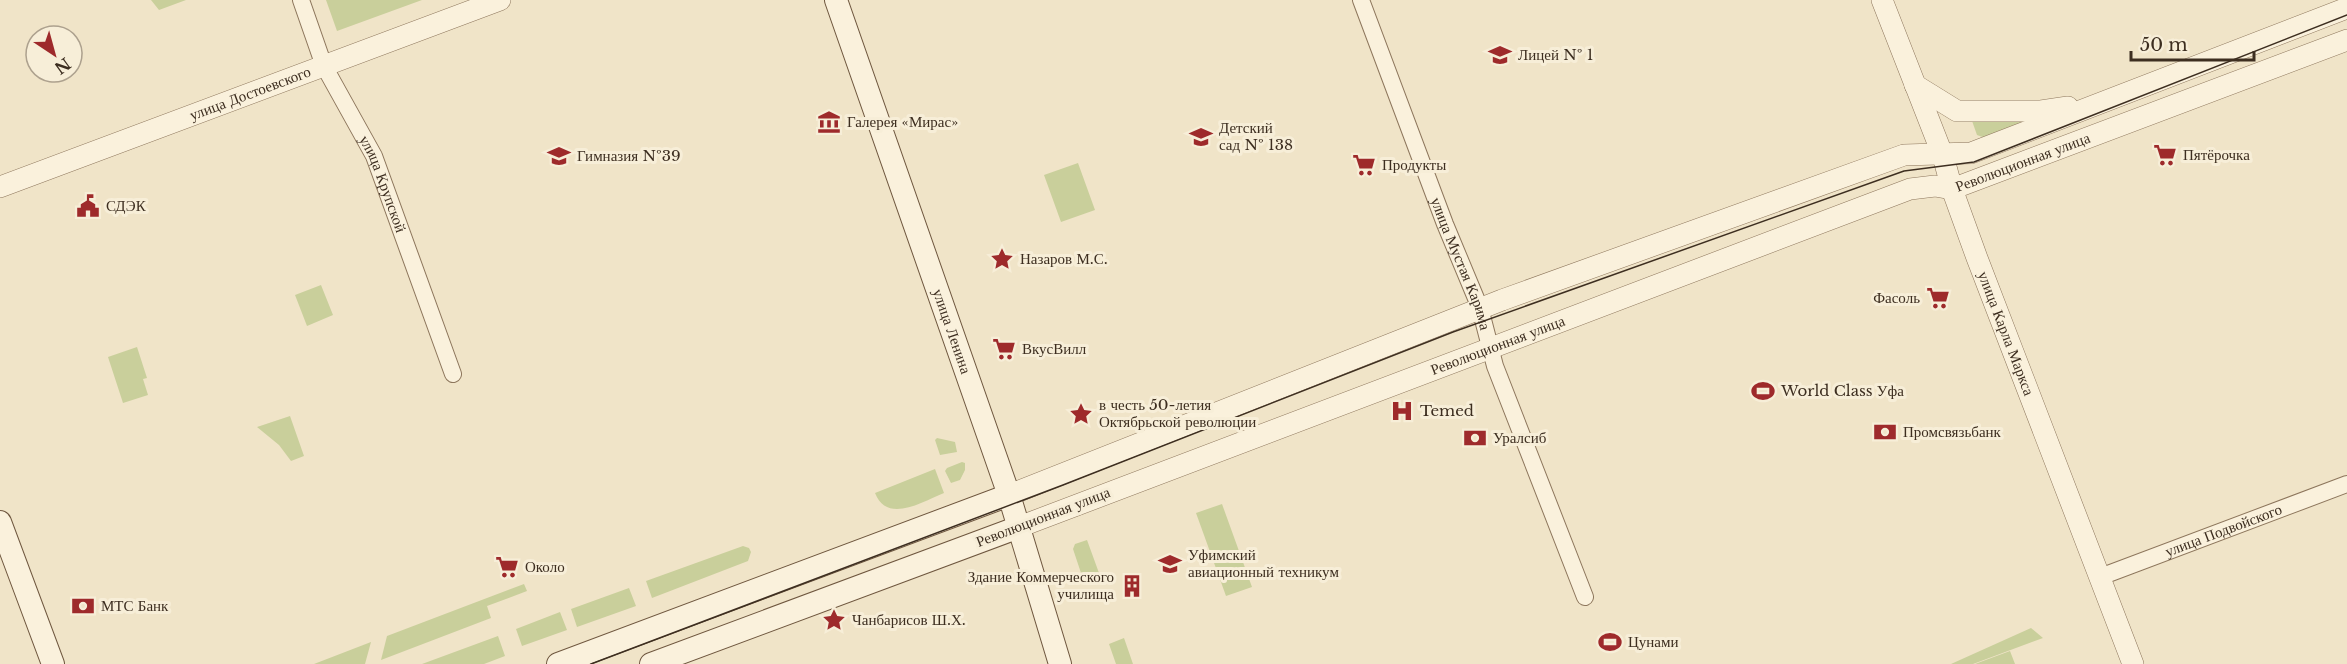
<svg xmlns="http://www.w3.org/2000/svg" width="2347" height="664" font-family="'Libre Baskerville',serif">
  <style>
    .green { fill: #c9cf9b }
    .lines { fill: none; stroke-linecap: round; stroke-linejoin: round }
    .minor-casing { stroke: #8d765c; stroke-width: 18 }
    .tertiary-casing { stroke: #8d765c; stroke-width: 22 }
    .secondary-casing { stroke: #6f573f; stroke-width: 24 }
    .minor { stroke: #faf1dc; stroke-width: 16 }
    .tertiary { stroke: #faf1dc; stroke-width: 21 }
    .secondary { stroke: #faf1dc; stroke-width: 22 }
    .tram { stroke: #3d2e20; stroke-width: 1.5 }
    .labels { text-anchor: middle; stroke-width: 6; stroke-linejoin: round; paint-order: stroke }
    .poi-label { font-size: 15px; fill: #3d2e20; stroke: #f7eed8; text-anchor: start }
    .street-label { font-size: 15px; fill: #3d2e20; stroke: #f7eed8 }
  </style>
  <rect width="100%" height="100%" fill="#f0e4c8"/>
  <path class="green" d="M151,0h35l-27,10z
    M326,0h96l-85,31z
    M1971,118h67l-50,21 -11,-4z
    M1078,163l17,47 -34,12 -17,-47z
    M321,285l12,30 -26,11 -12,-31z
    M137,347l10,31 -4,1 5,16 -25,8 -15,-46z
    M290,416l14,40 -13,5 -12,-16 -22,-18z
    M937,438l18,4 2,10 -17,3 -5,-15z
    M962,462l3,1v7l-5,10 -9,3 -6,-12 2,-3z
    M935,469l9,24c-22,9 -57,31 -69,0z
    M1222,504l30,83 -26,9 -30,-83z
    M1087,540l12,33 -13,5 -4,-2 -9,-27 2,-5z
    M743,546l6,2 2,4 -3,9 -96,37 -6,-17z
    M524,584l3,7 -40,15 4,12 -110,42 6,-24z
    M629,588l7,18 -59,21 -6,-18z
    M560,612l7,18 -45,16 -6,-17z
    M2031,628l12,10 -70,26h-22z
    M498,636l7,20 -21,8h-62z
    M1124,638l9,26h-17l-7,-20z
    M371,642l-6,22h-51z
    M2010,651l5,13h-40z"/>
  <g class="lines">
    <g class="minor-casing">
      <g id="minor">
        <path id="s1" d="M301,0l23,66 50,90 79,218"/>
        <path id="s2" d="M1361,0l84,224 35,84 15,58 90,231"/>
        <path id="s3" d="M2100,577l247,-93"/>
      </g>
    </g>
    <g class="tertiary-casing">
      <g id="tertiary">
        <path id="s4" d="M1882,0l61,156 9,33 25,69 156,406"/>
        <path d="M1915,85l42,26h84l27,-4"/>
        <path id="s5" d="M0,187l500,-187"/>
        <path d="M1009,495l493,-195 402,-145 67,-2 376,-145"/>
        <path id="s6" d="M1019,527l891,-338 25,-3 17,3 395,-149"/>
      </g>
    </g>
    <g class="secondary-casing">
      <g id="secondary">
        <path id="s7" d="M836,0l173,495 51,169"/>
        <path d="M0,522l53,142"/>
        <path d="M558,664l451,-169"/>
        <path d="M651,664l368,-137"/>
      </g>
    </g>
    <use href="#minor" class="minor"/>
    <use href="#tertiary" class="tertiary"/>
    <use href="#secondary" class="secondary"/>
    <path class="tram" d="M591,664l472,-179 390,-153 451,-161 70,-9 373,-147"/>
  </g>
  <defs>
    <g id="school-bare" transform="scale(1.8)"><path d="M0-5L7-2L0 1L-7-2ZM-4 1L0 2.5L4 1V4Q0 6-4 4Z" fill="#9e2a2b" stroke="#f7eed8" stroke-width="2.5" paint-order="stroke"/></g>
    <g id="museum-bare" transform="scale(1.8)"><path d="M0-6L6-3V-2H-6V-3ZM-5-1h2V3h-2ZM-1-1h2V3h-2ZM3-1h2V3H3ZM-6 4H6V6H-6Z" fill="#9e2a2b" stroke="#f7eed8" stroke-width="2.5" paint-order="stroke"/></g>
    <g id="supermarket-bare" transform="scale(1.8)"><path d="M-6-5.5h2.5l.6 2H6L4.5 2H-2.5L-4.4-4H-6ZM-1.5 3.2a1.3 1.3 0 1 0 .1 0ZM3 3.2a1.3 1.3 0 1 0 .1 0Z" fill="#9e2a2b" stroke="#f7eed8" stroke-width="2.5" paint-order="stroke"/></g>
    <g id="civic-bare" transform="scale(1.8)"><path d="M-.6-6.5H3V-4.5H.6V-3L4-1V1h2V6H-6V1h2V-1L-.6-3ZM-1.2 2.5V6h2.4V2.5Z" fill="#9e2a2b" stroke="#f7eed8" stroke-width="2.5" paint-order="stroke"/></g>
    <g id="sight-bare" transform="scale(1.8)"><path d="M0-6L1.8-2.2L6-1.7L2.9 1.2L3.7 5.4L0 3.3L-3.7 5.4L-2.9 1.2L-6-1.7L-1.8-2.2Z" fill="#9e2a2b" stroke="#f7eed8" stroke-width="2.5" paint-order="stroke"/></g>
    <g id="stadium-bare" transform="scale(1.8)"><path d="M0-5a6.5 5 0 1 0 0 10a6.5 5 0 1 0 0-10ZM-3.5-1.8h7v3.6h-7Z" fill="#9e2a2b" stroke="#f7eed8" stroke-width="2.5" paint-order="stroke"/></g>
    <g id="hospital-bare" transform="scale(1.8)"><path d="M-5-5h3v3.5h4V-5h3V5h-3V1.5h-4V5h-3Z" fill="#9e2a2b" stroke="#f7eed8" stroke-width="2.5" paint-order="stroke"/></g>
    <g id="bank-bare" transform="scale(1.8)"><path d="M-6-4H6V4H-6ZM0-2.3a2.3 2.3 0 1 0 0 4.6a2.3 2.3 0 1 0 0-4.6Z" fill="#9e2a2b" stroke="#f7eed8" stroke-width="2.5" paint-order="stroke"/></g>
    <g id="university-bare" transform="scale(1.8)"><path d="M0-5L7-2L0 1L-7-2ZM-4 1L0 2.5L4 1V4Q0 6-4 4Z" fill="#9e2a2b" stroke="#f7eed8" stroke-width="2.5" paint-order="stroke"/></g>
    <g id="building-bare" transform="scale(1.8)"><path d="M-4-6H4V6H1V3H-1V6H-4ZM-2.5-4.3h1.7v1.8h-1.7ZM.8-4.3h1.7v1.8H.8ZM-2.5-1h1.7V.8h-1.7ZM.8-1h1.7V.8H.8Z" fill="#9e2a2b" stroke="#f7eed8" stroke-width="2.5" paint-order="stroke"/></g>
  </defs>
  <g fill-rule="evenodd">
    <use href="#school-bare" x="1500" y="55"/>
    <use href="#museum-bare" x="829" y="122"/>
    <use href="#school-bare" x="1201" y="137"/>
    <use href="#supermarket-bare" x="2165" y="155"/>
    <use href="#school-bare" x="559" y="156"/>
    <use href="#supermarket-bare" x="1364" y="165"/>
    <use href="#civic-bare" x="88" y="206"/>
    <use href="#sight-bare" x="1002" y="259"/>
    <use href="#supermarket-bare" x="1938" y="298"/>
    <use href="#supermarket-bare" x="1004" y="349"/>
    <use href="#stadium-bare" x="1763" y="391"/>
    <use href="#hospital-bare" x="1402" y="411"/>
    <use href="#sight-bare" x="1081" y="414"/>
    <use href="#bank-bare" x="1885" y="432"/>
    <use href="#bank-bare" x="1475" y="438"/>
    <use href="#university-bare" x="1170" y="564"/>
    <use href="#supermarket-bare" x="507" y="567"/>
    <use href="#building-bare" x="1132" y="586"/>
    <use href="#bank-bare" x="83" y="606"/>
    <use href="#sight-bare" x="834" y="620"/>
    <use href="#stadium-bare" x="1610" y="642"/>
  </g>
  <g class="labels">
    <g class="poi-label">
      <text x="1518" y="60">Лицей № 1</text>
      <text x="847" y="127">Галерея «Мирас»</text>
      <text x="1219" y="133">Детский<tspan x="1219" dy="17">сад № 138</tspan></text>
      <text x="2183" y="160">Пятёрочка</text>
      <text x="577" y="161">Гимназия №39</text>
      <text x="1382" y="170">Продукты</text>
      <text x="106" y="211">СДЭК</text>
      <text x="1020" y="264">Назаров М.С.</text>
      <text x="1920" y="303" text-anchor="end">Фасоль</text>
      <text x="1022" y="354">ВкусВилл</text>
      <text x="1781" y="396">World Class Уфа</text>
      <text x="1099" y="410">в честь 50-летия<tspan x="1099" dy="17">Октябрьской революции</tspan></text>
      <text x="1420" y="416">Temed</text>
      <text x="1903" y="437">Промсвязьбанк</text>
      <text x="1493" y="443">Уралсиб</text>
      <text x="1188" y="560">Уфимский<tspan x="1188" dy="17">авиационный техникум</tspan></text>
      <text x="525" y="572">Около</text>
      <text x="1114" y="582" text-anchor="end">Здание Коммерческого<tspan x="1114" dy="17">училища</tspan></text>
      <text x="101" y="611">МТС Банк</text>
      <text x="852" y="625">Чанбарисов Ш.Х.</text>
      <text x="1628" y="647">Цунами</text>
    </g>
    <g class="street-label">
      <text dy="5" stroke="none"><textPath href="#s5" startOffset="267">улица Достоевского</textPath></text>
      <text dy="5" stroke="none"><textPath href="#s6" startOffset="1071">Революционная улица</textPath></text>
      <text dy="5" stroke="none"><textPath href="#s1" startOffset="202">улица Крупской</textPath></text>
      <text dy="5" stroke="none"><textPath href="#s2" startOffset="282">улица Мустая Карима</textPath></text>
      <text dy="5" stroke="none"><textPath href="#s7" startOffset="351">улица Ленина</textPath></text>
      <text dy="5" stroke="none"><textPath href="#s4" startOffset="356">улица Карла Маркса</textPath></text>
      <text dy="5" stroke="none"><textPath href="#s6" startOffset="512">Революционная улица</textPath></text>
      <text transform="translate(1043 517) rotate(-21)" y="5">Революционная улица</text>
      <text dy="5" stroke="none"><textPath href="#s3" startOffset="132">улица Подвойского</textPath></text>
    </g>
  </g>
  <g transform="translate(54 54) rotate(144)"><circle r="28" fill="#f7eed8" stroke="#ada18e" stroke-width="1.5"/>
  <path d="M0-4.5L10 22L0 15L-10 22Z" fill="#9e2a2b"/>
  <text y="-9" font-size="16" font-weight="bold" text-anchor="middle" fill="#3d2e20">N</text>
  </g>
  <path d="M2131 51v9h123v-9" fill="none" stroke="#3d2e20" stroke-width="3"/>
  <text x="2140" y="51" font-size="18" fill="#3d2e20" stroke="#f7eed8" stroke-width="4.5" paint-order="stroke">50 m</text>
</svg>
